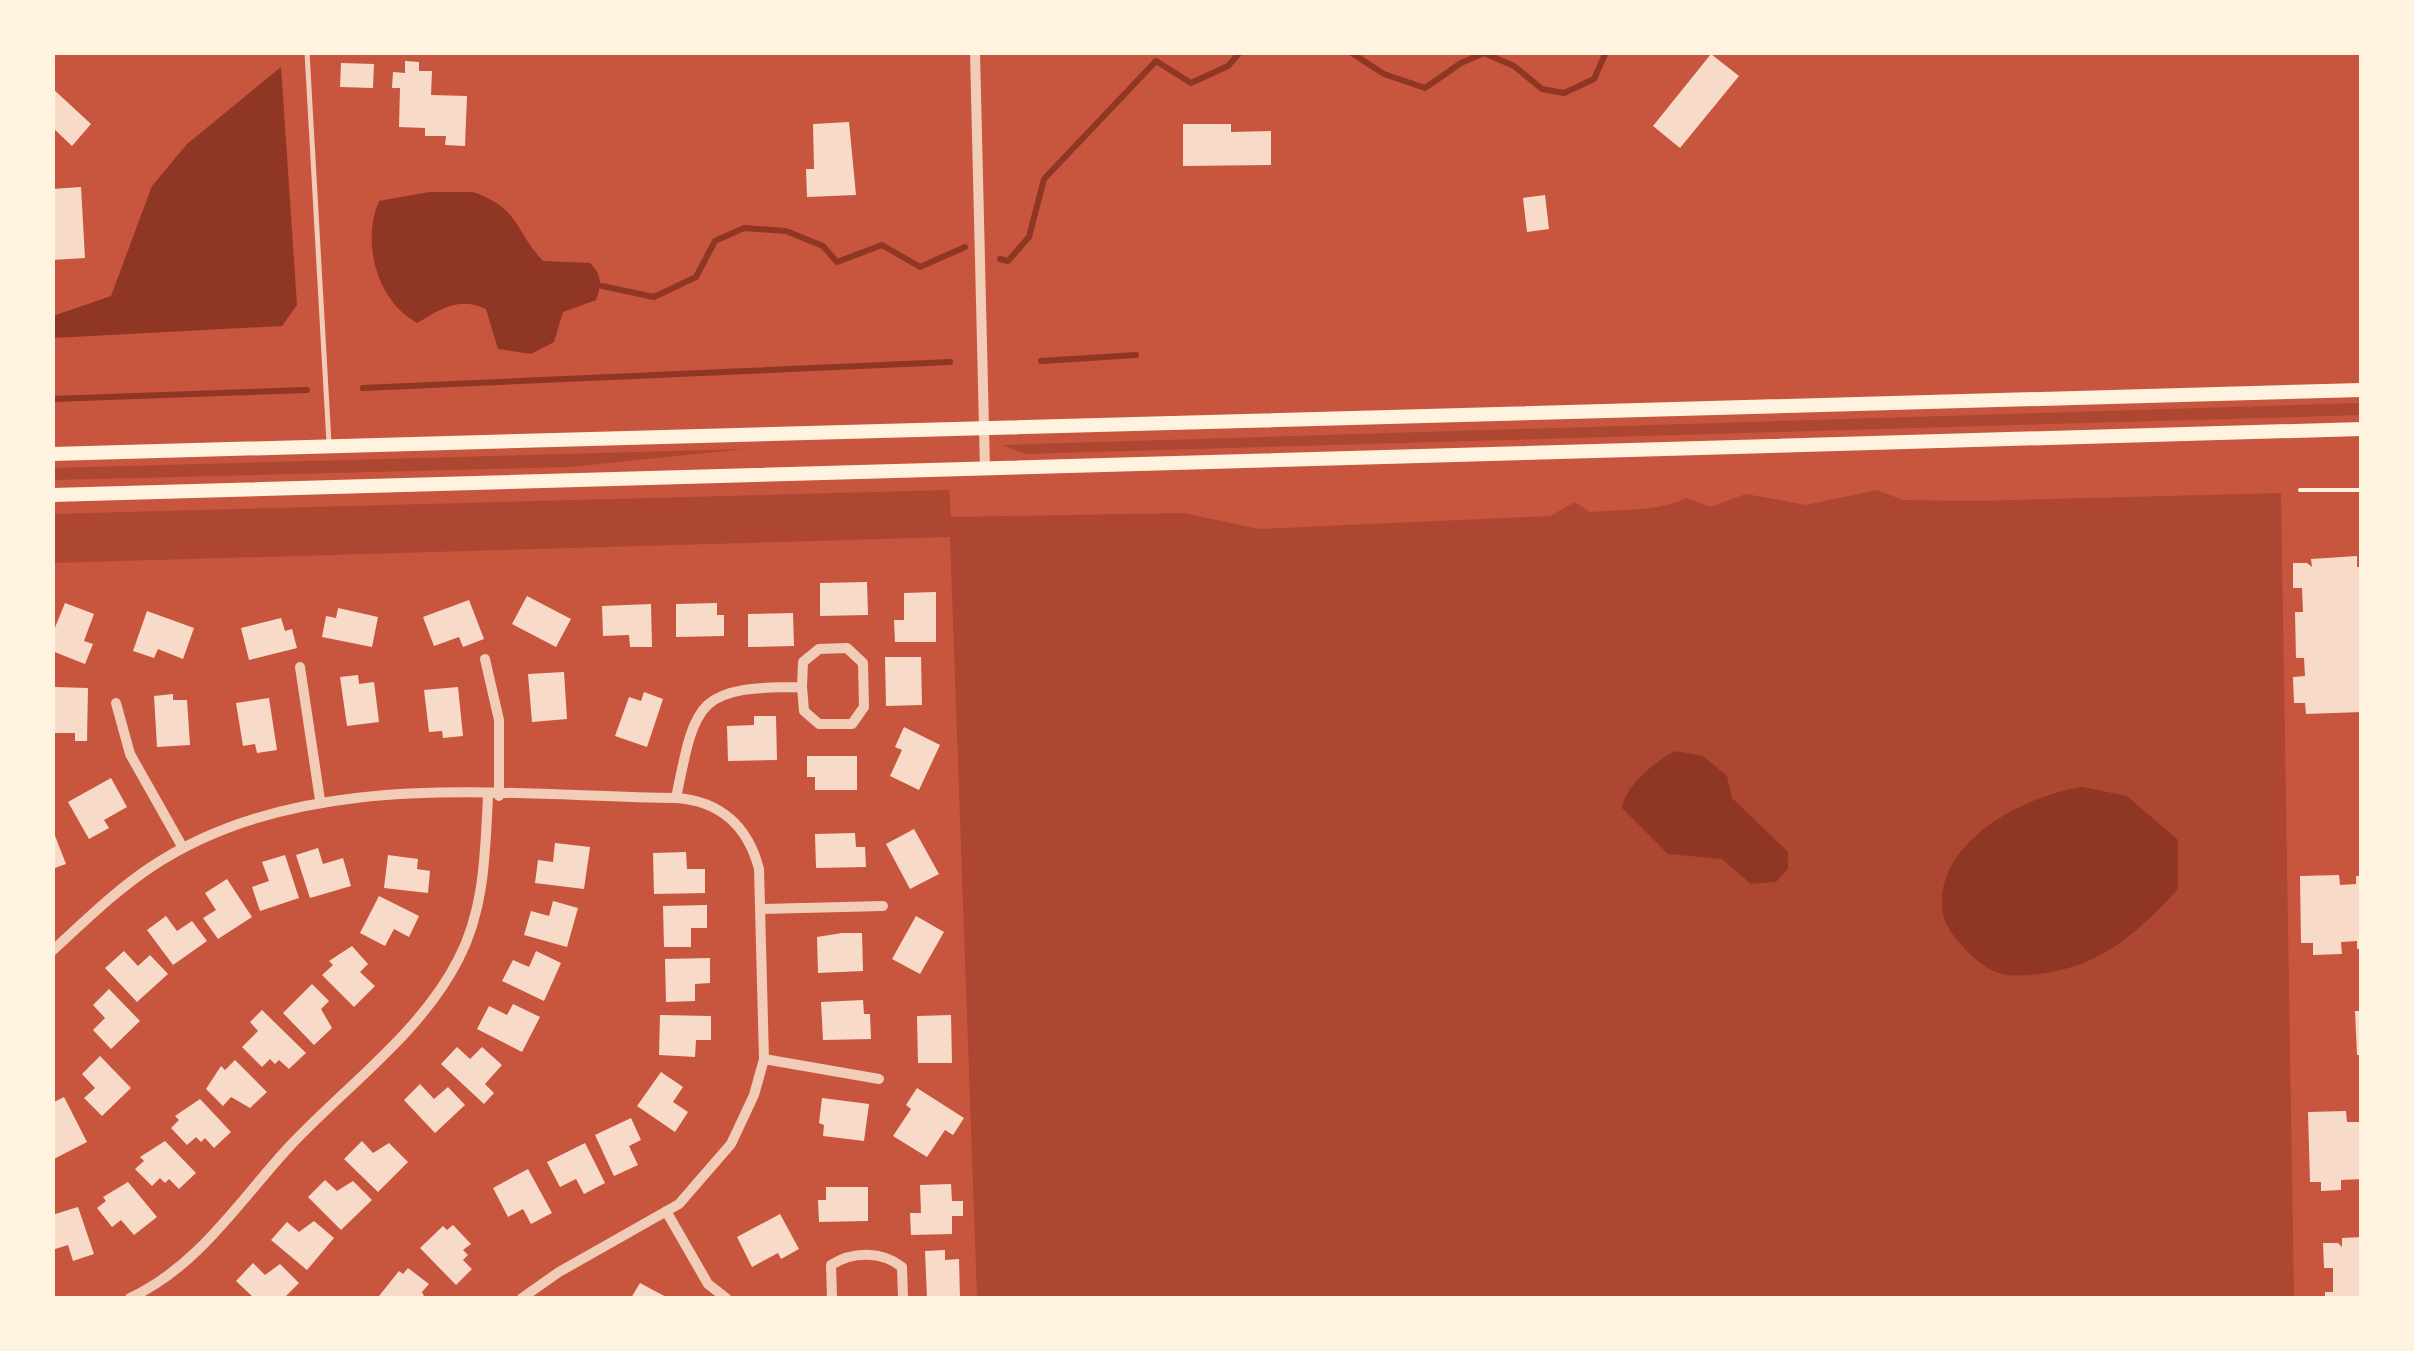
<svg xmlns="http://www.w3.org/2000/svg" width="2414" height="1351" font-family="'Times New Roman',serif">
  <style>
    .green { fill: #ae4732 }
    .water { fill: #8f3625 }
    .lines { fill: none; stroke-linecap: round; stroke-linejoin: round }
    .stream { stroke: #8f3625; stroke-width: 6 }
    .building { fill: #f7dbc8 }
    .path { stroke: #fff3e0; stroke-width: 4 }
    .service { stroke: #f1ccb7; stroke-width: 5 }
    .minor { stroke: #f1ccb7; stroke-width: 10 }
    .secondary { stroke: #fff3e0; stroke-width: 14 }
  </style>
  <rect width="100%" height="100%" fill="#c8553d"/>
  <path class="green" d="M2362,403l-1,12 -1336,39 -23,-9z
    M745,449l-175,18 -518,13 1,-12z
    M949,490l2,27 233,-4 75,16 291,-13 25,-14 15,10c34,-3 66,0 97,-14l23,9 36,-13 60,11 71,-15 26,10 74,1 304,-8 13,805h-1317l-27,-761 -897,26 -1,-49z"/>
  <path class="water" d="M281,67l16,238 -15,21 -229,12v-22l58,-20 41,-110 35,-42z
    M473,192c48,17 40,37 70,69l47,2c12,12 12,21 6,37l-33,12 -9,30 -23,12 -33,-5 -12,-40c-28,-13 -45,0 -69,14 -40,-22 -56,-80 -38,-122l50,-9z
    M1676,751l27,5 24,20 5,22 56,54v17l-12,13 -25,2 -29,-25 -54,-5 -46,-46c2,-21 35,-49 54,-57z
    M2082,787l45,9 51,44v49c-39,42 -75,76 -133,84 -35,5 -50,5 -76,-20 -15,-16 -28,-29 -27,-52 1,-64 86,-106 140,-114z"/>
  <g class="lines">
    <path class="stream" d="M1350,52l34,22 41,14 36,-25 23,-10 30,13 28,23 22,4 30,-14 12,-27
      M1000,259l8,2 21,-24 15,-58 112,-118 35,22 37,-17 12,-14
      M602,286l52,11 42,-20 19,-36 29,-13 42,3 37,15 14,16 45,-17 38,22 45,-20
      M1041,361l95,-6
      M363,388l587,-26
      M52,399l255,-9"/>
  </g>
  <path class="building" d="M1711,54l28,22 -59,72 -27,-22z
    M405,61l14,1v9h13l-1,24 36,1 -2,50 -20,-1 1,-9h-21v-8l-26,-1 1,-39h-8l1,-16 12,1z
    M341,63l33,1 -1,24 -33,-1z
    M52,88l39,36 -19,22 -20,-19z
    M849,122l7,73 -49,2 -1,-28h8l-1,-45z
    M1183,124h48v8l40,-1v34l-88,1z
    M81,187l4,71 -33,2v-71z
    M1545,195l4,34 -22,3 -4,-34z
    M2357,556v11h5v145l-56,2 -1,-11h-11l-1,-26 12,-1 -1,-18h-8l-1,-46h8l-1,-24h-9v-25h14l5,4 -1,-8z
    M867,582l1,33 -48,1v-33z
    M936,592v50h-41l-1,-22h10v-27z
    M527,596l44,23 -15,28 -44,-23z
    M469,600l15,39 -21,8 -4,-10 -25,9 -11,-29z
    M65,603l29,11 -10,27 9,3 -8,20 -33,-13v-16z
    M717,603v12h7v21l-48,1v-33z
    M651,604l1,43h-22l-1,-12 -26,1 -1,-30z
    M338,608l40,9 -6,30 -50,-10 4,-21 10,2z
    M147,611l47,17 -11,31 -25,-10 -4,9 -21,-7z
    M793,613l1,33 -46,1v-33z
    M281,618l4,13 7,-2 5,19 -48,12 -8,-32z
    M885,657h36l1,48 -36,1z
    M564,672l3,47 -35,3 -4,-48z
    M358,675l1,9 15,-2 5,40 -32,4 -7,-49z
    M55,687l33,1 -1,53h-12v-8h-21z
    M458,687l5,49 -20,2 -1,-7 -13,1 -5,-42z
    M644,692l19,7 -16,48 -32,-11 14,-39 12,4z
    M173,694v6h14l3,45 -33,2 -3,-51z
    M269,698l8,52 -20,3 -2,-9 -12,2 -7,-43z
    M754,716h22l1,44 -49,1 -1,-35 27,-1z
    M904,727l36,18 -21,45 -29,-14 12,-26 -7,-3z
    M807,756h50v34h-42v-13h-8z
    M111,778l16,29 -23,13 5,8 -20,11 -21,-37z
    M52,828l14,36 -14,5z
    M914,829l25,45 -29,15 -24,-45z
    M855,833l1,14h9l1,20 -50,1 -1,-34z
    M555,843l35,4 -6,42 -49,-6 3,-23 15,2z
    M318,848l5,16 20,-6 8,28 -41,12 -14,-43z
    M686,852l1,17h18v24l-51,1 -1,-41z
    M285,855l14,43 -39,13 -8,-24 17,-6 -7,-19z
    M388,855l30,4 -1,10 13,2 -2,22 -44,-5z
    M2339,875l1,10 16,-1v-8h6v73h-5v-8l-16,1 1,12 -29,1v-12h-12l-1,-67z
    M227,879l25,38 -34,22 -15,-21 13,-8 -11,-17z
    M379,896l40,20 -10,21 -15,-8 -9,17 -25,-13z
    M553,901l25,7 -11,39 -43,-12 7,-24 18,5z
    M707,905v23h-16v19h-27l-1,-41z
    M166,916l11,15 15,-10 15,20 -34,24 -26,-35z
    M916,916l28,16 -24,42 -28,-15z
    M842,933h20l1,38 -45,2 -1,-36z
    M352,946l16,18 -8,8 15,14 -21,21 -32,-32 11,-10 -4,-4z
    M124,951l14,15 12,-11 18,19 -31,28 -32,-34z
    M536,951l25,12 -17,38 -42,-20 11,-21 16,7z
    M710,958v25l-15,1v17l-29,1 -1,-43z
    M312,984l17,17 -8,8 11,19 -18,17 -31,-32z
    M109,989l31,32 -29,28 -18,-19 12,-12 -12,-13z
    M863,1000l1,14h6l1,25 -48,1 -2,-38z
    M513,1004l27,13 -18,35 -45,-23 12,-23 18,9z
    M262,1010l44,43 -17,16 -10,-9 -4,4 -5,-5 -8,8 -20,-20 16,-16 -8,-9z
    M2355,1011h7v44h-5z
    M660,1015l51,1v24h-15l-1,17 -36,-2z
    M951,1015l1,48h-34l-1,-47z
    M457,1047l13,12 12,-12 20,18 -17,19 9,9 -10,11 -43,-40z
    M100,1056l31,32 -29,28 -18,-18 11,-10 -13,-14z
    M235,1060l32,32 -17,16 -19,-11 -8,9 -17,-17 15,-23 4,4z
    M661,1072l22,15 -10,15 15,10 -13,20 -38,-26z
    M420,1084l14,15 14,-12 17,18 -30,28 -31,-33z
    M917,1088l47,30 -11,17 -8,-5 -18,27 -34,-21 18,-27 -5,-4z
    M64,1097l23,45 -35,18v-57z
    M822,1098l47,6 -5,37 -41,-5 1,-11 -5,-2z
    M200,1099l31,33 -17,16 -9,-10 -4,4 -5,-5 -9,8 -16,-17 8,-8 -4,-4z
    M2346,1111l1,11h15v57l-21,1v10l-20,1v-9h-11l-2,-70z
    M631,1118l10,22 -12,6 9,19 -24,11 -19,-41z
    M165,1141l31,32 -17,16 -10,-10 -4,4 -5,-5 -8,8 -17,-17 9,-8 -4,-4z
    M362,1141l11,12 16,-10 19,19 -30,30 -34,-33z
    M585,1143l20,40 -21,11 -8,-15 -16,8 -13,-25z
    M528,1169l24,44 -21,11 -8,-15 -15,8 -15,-29z
    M325,1180l12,11 16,-10 19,19 -31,30 -33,-33z
    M128,1182l29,35 -23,18 -13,-15 -9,7 -15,-19 9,-7 -3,-4z
    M951,1184l1,17h11v15h-11v18l-41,1 -1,-22h11l-1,-28z
    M826,1187h42v34l-49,1 -1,-22h8z
    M78,1207l16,47 -21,7 -5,-16 -16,5v-35z
    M780,1214l19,35 -18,10 -3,-6 -26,14 -15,-30z
    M314,1221l20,17 -27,32 -36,-30 16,-18 12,10z
    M453,1225l18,19 -8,6 5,5 -5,5 9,9 -16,16 -36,-37 23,-22 4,4z
    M2362,1237v61h-37v-6h8v-24h-9l-1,-25h15l4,4v-9z
    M945,1250v10l14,-1 1,39h-33l-2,-47z
    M253,1263l12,12 15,-11 19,19 -15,15h-30l-18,-17z
    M408,1268l21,16 -7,8 3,6 -46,-2 20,-25 4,3z
    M640,1283l28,15h-37z"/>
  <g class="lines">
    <path class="path" d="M2300,490h62"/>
    <path class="service" d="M307,52l22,391"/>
    <path class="minor" d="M975,52l10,417
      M485,659l14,61v76
      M300,667l20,133
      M116,703l14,51 53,94
      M676,798c20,-99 21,-111 126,-111l2,24 15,13h33l12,-17 -1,-44 -16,-15 -28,1 -16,13 -1,25
      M761,909l122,-3
      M52,951c32,-29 63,-60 99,-84 152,-101 350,-71 525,-69 45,3 72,29 83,71l5,190 -10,36 -23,49 -52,60 -120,68 -37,26
      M764,1059l115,20
      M666,1211l42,73 18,14
      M130,1298c69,-32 109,-97 159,-151 56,-60 131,-113 169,-187 27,-51 27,-108 30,-164
      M832,1298l-1,-33c22,-14 51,-14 71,2l1,31"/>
    <path class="secondary" d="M52,454l2310,-64
      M52,495l2310,-66"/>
  </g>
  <rect width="2414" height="1351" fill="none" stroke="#fff3e0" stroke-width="110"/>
</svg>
